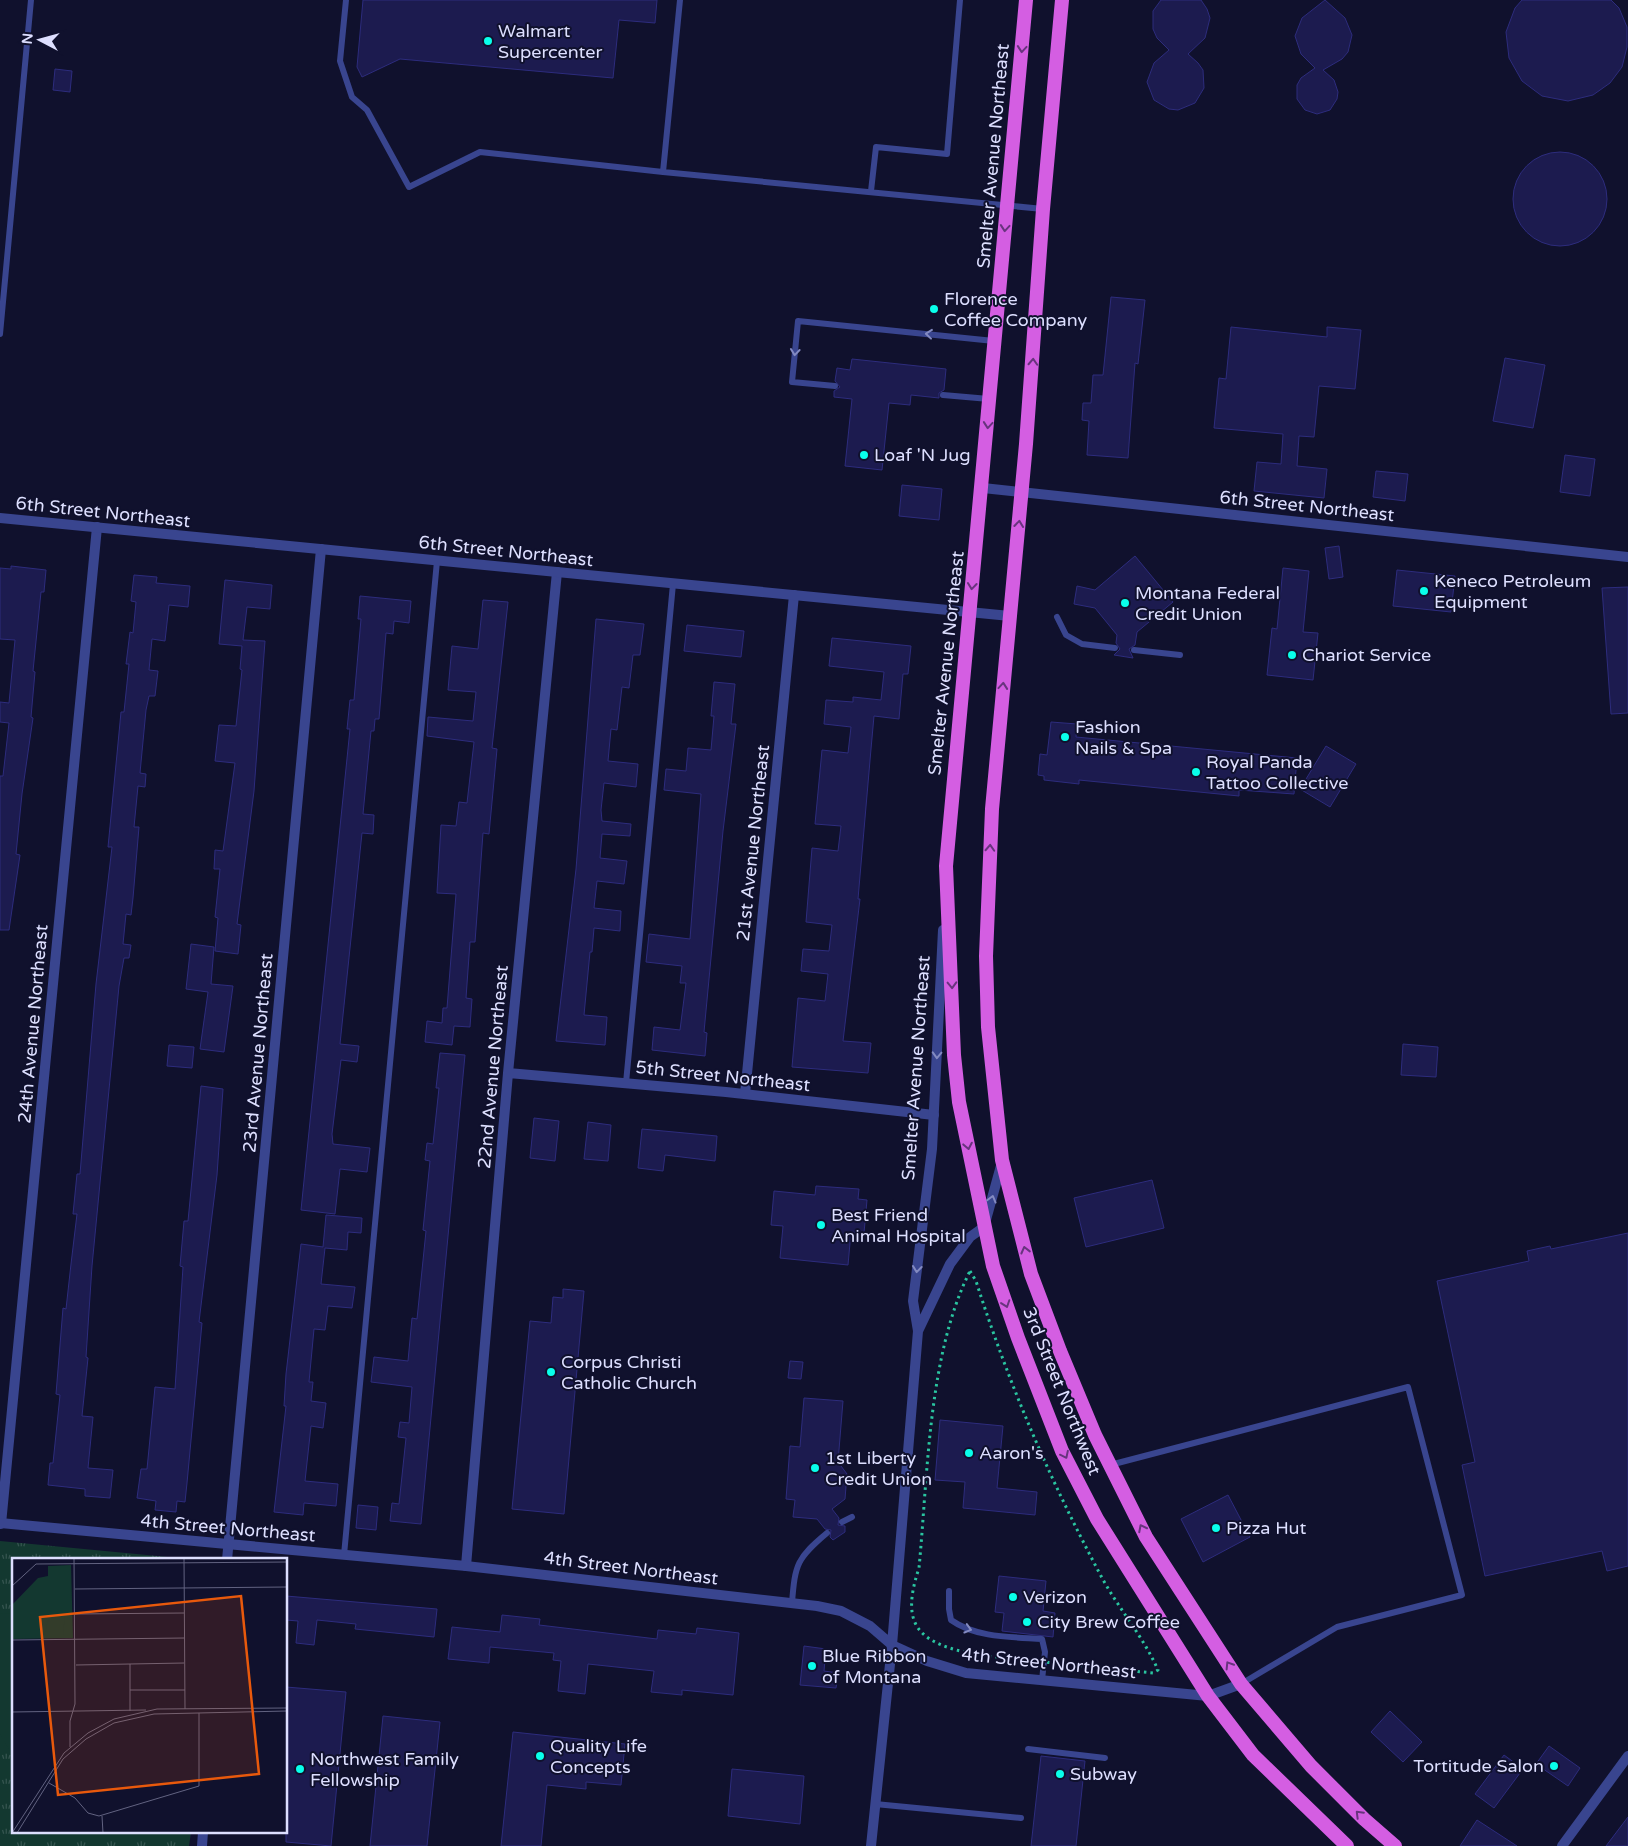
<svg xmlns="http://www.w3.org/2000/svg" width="1628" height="1846" font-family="'Varela Round',sans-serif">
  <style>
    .grass { fill: url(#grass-tufts) }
    .pitch { fill: #133830 }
    .building { fill: #1c1b4f; stroke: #2d2c7d }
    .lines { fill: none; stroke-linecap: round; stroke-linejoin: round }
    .path { stroke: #2ac5a0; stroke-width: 3; stroke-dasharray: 2.5 4; stroke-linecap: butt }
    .service { stroke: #39458f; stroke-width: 6 }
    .minor { stroke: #39458f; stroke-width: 10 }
    .tertiary { stroke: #39458f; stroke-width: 10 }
    .trunk { stroke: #d45ee2; stroke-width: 14 }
    .oneway { stroke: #68347e }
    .oneway2 { stroke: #838ac1 }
    .poi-dot { fill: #09ffeb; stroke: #10112d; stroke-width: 2 }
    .labels { text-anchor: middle; stroke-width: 4; stroke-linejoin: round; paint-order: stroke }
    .poi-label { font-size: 18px; fill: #dddfff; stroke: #10112d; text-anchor: start }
    .street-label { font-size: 18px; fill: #dddfff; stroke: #10112d }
    .inset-road { fill: none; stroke: #626381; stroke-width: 1 }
    .view { fill: #e8590c; fill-opacity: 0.15; stroke: #e8590c; stroke-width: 2.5 }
    .inset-edge { fill: none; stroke: #dddfff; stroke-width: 2.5 }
  </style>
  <defs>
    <pattern id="grass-tufts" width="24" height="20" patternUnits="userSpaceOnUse" patternTransform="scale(1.25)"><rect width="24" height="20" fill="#133830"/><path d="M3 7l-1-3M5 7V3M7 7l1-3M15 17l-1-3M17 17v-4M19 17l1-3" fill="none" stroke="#35544f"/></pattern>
  </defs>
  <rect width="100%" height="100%" fill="#10112d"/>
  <path class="grass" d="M0,1541l199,19h-185v272h177l-2,14h-189z"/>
  <path class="pitch" d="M0,1613l14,1v144l-14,-24z"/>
  <path class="building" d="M363,0h294l-2,23 -36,-3 -6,58 -213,-19 -38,18 -5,-10z
    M1161,0h40l6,9 3,9 -5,20 -17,16 10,9 5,7 1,18 -9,15 -17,7 -9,-1 -15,-9 -7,-18 7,-19 15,-13 -12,-12 -4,-9v-18z
    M1325,0l20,18 7,17 -4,17 -6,7 -19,11 11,10 4,12 -1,7 -7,11 -13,4 -12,-4 -8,-11v-14l4,-7 14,-10 -14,-14 -6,-18 7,-18z
    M1522,0h89l8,8 8,19v20l-5,20 -12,16 -17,12 -25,6 -26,-5 -20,-15 -13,-23 -3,-26 9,-24z
    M55,69l17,2 -2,21 -17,-2z
    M1513 199a47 47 0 1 1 94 0a47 47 0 1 1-94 0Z
    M1111,297l34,3 -7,64 -3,-1 -7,95 -41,-3 2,-34 -7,-1 1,-17h8l2,-28h10z
    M1231,327l96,10v-10l34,3 -6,59 -36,-3 -5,51 -15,-1 -2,30 30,3 -3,29 -70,-7 3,-29 24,2 2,-30 -69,-6 5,-50 7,1z
    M1505,358l40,7 -12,63 -40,-7z
    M852,359l94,10 -2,21 -5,3v5l-28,-3 -1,10 -21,-2 -7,67 -37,-4 7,-67 -18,-2v-6l6,-4 -5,-6 2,-13 13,2z
    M1565,455l30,4 -5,37 -30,-4z
    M1376,471l32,3 -3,27 -32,-4z
    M902,485l40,4 -3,31 -40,-4z
    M1339,546l4,31 -14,2 -4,-31z
    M1135,556l38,46 -36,30 -2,13 -6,4 4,9 -19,-3 6,-6 -4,-6 1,-8 -22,-27 -21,-4 3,-18 18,4z
    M11,566l35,4 -2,22h-3l-8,79 2,1 -4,45 2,1 -11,76 -6,60 4,1 -11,75h-9v-154h3l6,-53 -9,-1v-20l9,1 6,-63 -15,-1v-71l11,1z
    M1283,568l26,3 -6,61 15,1 -5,47 -46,-5 5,-47 5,1z
    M1397,570l58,6 -4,36 -58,-6z
    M134,575l23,2 -1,6 34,3 -2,21 -19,-2 -4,36 -13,-2 -3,31 9,1 -3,25h-6l-3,14 -6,63 6,1 -1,13 -7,-1 -4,41h5l-6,71 -2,17 -5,-1 -3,30 8,1 -2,13h-5l-5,28 -27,280 -6,91 2,1 -6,58 11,1 -5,51 25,2 -3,28 -25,-2v-7l-37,-4 2,-22h3l7,-68 -4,-1 7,-86 3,1 5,-45 6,-50h-4l4,-40h3l16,-190 16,-137h-4l9,-93 4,-42h3l5,-48h-3l4,-32 3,1 3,-31 -5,-1z
    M225,580l47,5 -2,24 -23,-2 -4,33 22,1 -11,150 -17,133 4,1 -3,29 -23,-3 3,-33 -3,-1 5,-48h-6l1,-19 8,1 12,-88 -20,-2 4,-36 17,1 6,-56 -2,-1 2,-23 -23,-2z
    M1628,587v126l-17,1 -9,-126z
    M360,596l51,5 -2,22 -15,-2 -1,13 -7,-1 -7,86h-4l-1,12h-3l-8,83 11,1 -1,19 -11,-1 -22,211 19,2 -2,16 -16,-2 -9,74 1,10 37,4 -3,24 -27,-3 -5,45 -34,-4 49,-481h-3l3,-29h4l7,-81h-3z
    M483,600l25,2 -16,146 5,1 -8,85 -6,-1 -8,109h-5l-4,56 6,1 -2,28 -16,-1 -2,19 -27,-3 2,-21 15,2 1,-15h4l9,-114 -19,-1 4,-68 15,1 3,-24 8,1 7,-61 -47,-6 1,-19 45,4 3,-29 -28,-2 4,-44 26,3z
    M596,619l48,5 -4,31h-7l-4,33 -7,-1 -5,43 -6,-1 -3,32 30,3 -2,23 -32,-4 -3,27 1,11 29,3 -1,12 -28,-2 -2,24 27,3 -3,23 -27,-3 -3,27 27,3 -1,20 -26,-3 -2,24h-2l-6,63 23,2 -2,28 -49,-4 20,-172z
    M687,625l57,6 -3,26 -57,-6z
    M832,638l79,8 -3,28h-5l-4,45 -25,-3 -3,33 -13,150h2l-17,142 28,2 -3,30 -76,-6 6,-69 27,3 3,-27 -27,-3 2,-22 26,2 3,-26 -26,-3 6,-74 26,3 3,-25 -26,-2 7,-74 26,3 3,-26 -27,-3 2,-24 27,2v-5l28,3 3,-28 -55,-6z
    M714,682l21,2 -4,40h5l-13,107 -19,201 3,1 -2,23 -53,-6 2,-23 26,3 6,-47h-6l2,-17 -36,-4 3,-28 41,5 11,-145 -37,-4 2,-21 20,2 2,-23 23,2 3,-34h-3z
    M1051,722l26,2 -1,13 221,21 -3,36 -55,-4v6l-160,-16v4l-35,-4v-4l-6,-1 2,-21 7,1z
    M1326,746l30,18 -26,43 -30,-18z
    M191,944l23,3 -3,37 22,2 -9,66 -24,-3 8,-57 -22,-3z
    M1403,1044l35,3 -2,30 -35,-2z
    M169,1045l25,2 -2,21 -25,-2z
    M440,1053l25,2 -44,469 -31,-3 2,-18 7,1 7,-66 -8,-1 2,-15 9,1 3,-36 -41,-5 3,-25 34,4 4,-43 5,1 9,-88 -3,-1 7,-69 -5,-1 2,-17 6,1 6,-56h-3z
    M201,1086l22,3 -6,86 -18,147 3,1 -15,160 -2,19 -8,-1 -1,11 -21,-2 1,-9 -19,-3 4,-29h6l8,-82 20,2 8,-122 -3,-1 4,-45h4z
    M534,1118l25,3 -4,40 -25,-3z
    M588,1122l23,3 -3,36 -24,-2z
    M642,1129l75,7 -2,25 -50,-6 -2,16 -25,-3z
    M1152,1180l12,48 -78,19 -12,-49z
    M816,1186l43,3 -1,10 9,1 -3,33 -13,-1 -3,33 -68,-7 3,-32 -12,-1 3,-34 41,4z
    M326,1215l36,3 -1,15 -13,-1 -1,18 -22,-2 -4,36 34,3 -3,21 -24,-2 -3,24 -11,-1 -5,53h4l-2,19 15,2 -3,25 -12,-2 -6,55 33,3 -2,22 -32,-3 -1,12 -29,-3 12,-106h-2l2,-32 15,-130 22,3z
    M1628,1233v333l-21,5 -5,-20 -117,25 -23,-111 13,-3 -38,-181 92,-20 -2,-10 23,-5 1,3z
    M563,1289l21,2 -20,223 -52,-5 18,-188 21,2 2,-26 10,1z
    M790,1361l13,1 -2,17 -13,-1z
    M804,1398l39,3 -5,61 9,12 -2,25 -13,10 7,9 -1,7 7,1v6l-12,8 -3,-3 1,-7 -6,-1 -8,-10 -24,-2 2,-17 -9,-1 4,-53 10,1z
    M940,1420l63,6 -6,62 40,4 -2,23 -72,-7 2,-26 -30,-2z
    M1228,1495l22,42 -47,25 -22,-43z
    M358,1505l20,2 -2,23 -20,-2z
    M999,1576l47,5 -3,30 12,2 -2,24 -51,-6 2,-18 -9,-1z
    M286,1596l151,13 -3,28 -79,-8 1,-5 -39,-4 -3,25 -18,-2 2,-22 -12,-1z
    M502,1615l38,4 -1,6 118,14 1,-9 38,4 1,-6 42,5 -6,62 -51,-5v5l-31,-3 3,-21 -66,-7 -3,30 -27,-3 3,-30 -8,-1 1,-7 -64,-6 -1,16 -41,-4 4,-32 48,5z
    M804,1646l22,3 -2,22 14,2 -2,15 -36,-3z
    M286,1687l60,5 -15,154 -45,-4z
    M1390,1711l32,31 -19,20 -32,-30z
    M383,1716l57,6 -13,124h-57z
    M513,1732l112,12 -4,41 -35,-3v7l-39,-4 -6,61h-40z
    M1549,1746l31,22 -12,18 -32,-22z
    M1504,1755l19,14 -29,39 -19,-14z
    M1041,1756l44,5 -9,85h-45z
    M732,1769l72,7 -4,48 -72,-8z
    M1628,1817v29h-22z
    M1477,1820l40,26h-57z"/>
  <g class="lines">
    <path class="path" d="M970,1271l6,10c33,104 74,199 125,295 17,32 42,60 57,94l-5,3 -176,-18c-57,-12 -78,-27 -58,-87 9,-94 9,-213 51,-297z"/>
    <path class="service" d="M346,0l-6,61 12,36 15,13 42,77 71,-35 183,20
      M680,0l-17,172 380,37
      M871,191l5,-44 71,7 13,-154
      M0,334l31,-334
      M835,386l-43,-4 6,-61 196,20
      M943,395l46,4
      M1057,617l9,18 16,9 33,4
      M1134,650l46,5
      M626,1083l47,-499
      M1110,1465l298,-78 54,208 -125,32 -96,57
      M842,1522l10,-5
      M344,1555l93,-994
      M949,1591v18l2,11c25,18 62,17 91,19l3,13 -3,28
      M792,1603c3,-39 5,-45 35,-70
      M1028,1749l77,9
      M875,1804l146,14"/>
    <path class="minor" d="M983,488l645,69
      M508,1073l218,19 208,23
      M745,1094l49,-499
      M1,1524l96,-997
      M227,1560l94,-1011
      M466,1566l42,-493 49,-501
      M202,1846l1,-14
      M1562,1846l66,-90"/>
    <path class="tertiary" d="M0,518l1010,98
      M918,1331l32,-67 20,-27 14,-10 18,-65
      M0,1523l466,43 351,40 24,5 29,15 22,19 35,16 39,12 242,23 33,-12
      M871,1846l21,-201 26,-314 -5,-30 19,-152 11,-219"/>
    <path class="trunk" d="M1026,0l-80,866 8,189 5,47 34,164 25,72 44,113 35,68 111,177 45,59 94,91
      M1062,0l-19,209 -17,235 -34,365 -6,147 2,71 14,133 29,114 29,77 35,84 51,102 95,147 70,82 53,53 31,27"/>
  </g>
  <defs><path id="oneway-chevron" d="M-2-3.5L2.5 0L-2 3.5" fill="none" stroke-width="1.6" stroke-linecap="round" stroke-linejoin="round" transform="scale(1.25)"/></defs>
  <g class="oneway">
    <use href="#oneway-chevron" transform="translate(1022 49) rotate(95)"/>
    <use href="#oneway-chevron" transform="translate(1005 228) rotate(95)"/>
    <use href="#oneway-chevron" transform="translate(1033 362) rotate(-87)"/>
    <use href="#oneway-chevron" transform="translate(988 425) rotate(95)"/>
    <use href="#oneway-chevron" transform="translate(1019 524) rotate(-84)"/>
    <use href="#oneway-chevron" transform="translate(972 586) rotate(96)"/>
    <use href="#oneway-chevron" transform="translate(1003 686) rotate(-85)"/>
    <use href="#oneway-chevron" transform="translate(990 848) rotate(-87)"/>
    <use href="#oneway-chevron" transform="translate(952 985) rotate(88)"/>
    <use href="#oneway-chevron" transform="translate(968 1146) rotate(79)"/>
    <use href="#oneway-chevron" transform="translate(1025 1250) rotate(-104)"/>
    <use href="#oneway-chevron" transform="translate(1006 1304) rotate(71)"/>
    <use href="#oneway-chevron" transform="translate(1065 1455) rotate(64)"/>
    <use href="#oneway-chevron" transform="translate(1142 1528) rotate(-117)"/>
    <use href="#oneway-chevron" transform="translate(1229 1665) rotate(-122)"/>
    <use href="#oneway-chevron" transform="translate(1359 1814) rotate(-135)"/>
  </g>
  <g class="oneway2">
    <use href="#oneway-chevron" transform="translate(929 334) rotate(-174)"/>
    <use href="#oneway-chevron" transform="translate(795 352) rotate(96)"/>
    <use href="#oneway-chevron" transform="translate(937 1055) rotate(92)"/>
    <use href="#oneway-chevron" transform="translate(992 1199) rotate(-75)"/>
    <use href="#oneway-chevron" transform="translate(917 1269) rotate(97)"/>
    <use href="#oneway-chevron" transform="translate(968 1629) rotate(16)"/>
  </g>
  <g class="poi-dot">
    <circle cx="488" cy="41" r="5"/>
    <circle cx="934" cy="309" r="5"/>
    <circle cx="864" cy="455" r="5"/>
    <circle cx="1424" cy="591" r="5"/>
    <circle cx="1125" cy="603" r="5"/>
    <circle cx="1292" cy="655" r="5"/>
    <circle cx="1065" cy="737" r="5"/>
    <circle cx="1196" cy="772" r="5"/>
    <circle cx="821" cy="1225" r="5"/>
    <circle cx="551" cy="1372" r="5"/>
    <circle cx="969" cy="1453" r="5"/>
    <circle cx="815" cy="1468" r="5"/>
    <circle cx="1216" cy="1528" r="5"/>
    <circle cx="1013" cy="1597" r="5"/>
    <circle cx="1027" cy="1622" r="5"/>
    <circle cx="812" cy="1666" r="5"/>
    <circle cx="540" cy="1756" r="5"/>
    <circle cx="1554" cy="1766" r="5"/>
    <circle cx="300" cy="1769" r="5"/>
    <circle cx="1060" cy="1774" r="5"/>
  </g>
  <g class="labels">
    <g class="poi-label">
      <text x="498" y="37">Walmart<tspan x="498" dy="21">Supercenter</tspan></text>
      <text x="944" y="305">Florence<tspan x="944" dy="21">Coffee Company</tspan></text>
      <text x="874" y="461">Loaf 'N Jug</text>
      <text x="1434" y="587">Keneco Petroleum<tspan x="1434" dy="21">Equipment</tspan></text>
      <text x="1135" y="599">Montana Federal<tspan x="1135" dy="21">Credit Union</tspan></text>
      <text x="1302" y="661">Chariot Service</text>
      <text x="1075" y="733">Fashion<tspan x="1075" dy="21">Nails &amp; Spa</tspan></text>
      <text x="1206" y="768">Royal Panda<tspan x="1206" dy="21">Tattoo Collective</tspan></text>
      <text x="831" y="1221">Best Friend<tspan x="831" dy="21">Animal Hospital</tspan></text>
      <text x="561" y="1368">Corpus Christi<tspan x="561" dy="21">Catholic Church</tspan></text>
      <text x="979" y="1459">Aaron's</text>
      <text x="825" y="1464">1st Liberty<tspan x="825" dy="21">Credit Union</tspan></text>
      <text x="1226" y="1534">Pizza Hut</text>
      <text x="1023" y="1603">Verizon</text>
      <text x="1037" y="1628">City Brew Coffee</text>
      <text x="822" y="1662">Blue Ribbon<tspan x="822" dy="21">of Montana</tspan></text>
      <text x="550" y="1752">Quality Life<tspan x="550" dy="21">Concepts</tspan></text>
      <text x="310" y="1765">Northwest Family<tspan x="310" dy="21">Fellowship</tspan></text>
      <text x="1544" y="1772" text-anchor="end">Tortitude Salon</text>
      <text x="1070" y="1780">Subway</text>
    </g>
    <g class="street-label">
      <text transform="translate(993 156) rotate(-85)" y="6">Smelter Avenue Northeast</text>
      <text transform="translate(1307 506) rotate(6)" y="6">6th Street Northeast</text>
      <text transform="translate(103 512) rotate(6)" y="6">6th Street Northeast</text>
      <text transform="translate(506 551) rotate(6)" y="6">6th Street Northeast</text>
      <text transform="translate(946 663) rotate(-84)" y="6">Smelter Avenue Northeast</text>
      <text transform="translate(753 843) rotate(-84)" y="6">21st Avenue Northeast</text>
      <text transform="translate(33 1024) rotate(-85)" y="6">24th Avenue Northeast</text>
      <text transform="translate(258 1053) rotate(-85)" y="6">23rd Avenue Northeast</text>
      <text transform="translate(493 1067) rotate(-85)" y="6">22nd Avenue Northeast</text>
      <text transform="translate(916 1068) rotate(-86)" y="6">Smelter Avenue Northeast</text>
      <text transform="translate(723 1076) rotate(6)" y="6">5th Street Northeast</text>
      <text transform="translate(1062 1391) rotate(68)" y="6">3rd Street Northwest</text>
      <text transform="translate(228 1528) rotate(5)" y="6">4th Street Northeast</text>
      <text transform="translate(631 1568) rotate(7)" y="6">4th Street Northeast</text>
      <text transform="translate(1049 1663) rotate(6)" y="6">4th Street Northeast</text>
    </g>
  </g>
  <g transform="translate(12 1558)">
    <rect width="275" height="275" fill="#10112d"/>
    <path d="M59,7l2,73 -61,1v-34l26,-27 10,-2v-10z" fill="#133830"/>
    <path d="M53,56l-2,21h-19l5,-17z" fill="#133830"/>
    <path class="inset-road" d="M172,0l1,151M0,28l24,-22 251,-2M63,31l212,-2M63,56l109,-1M0,82l173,-2M118,106v47M64,107l108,-2M118,132h55M0,154l134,-2M58,189v-26l5,-17 -1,-146M37,225l26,15 13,15 11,3 100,-30v-73M90,258l1,17M0,275l52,-80 24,-20 26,-14 43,-10 130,-1M5,275l46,-74 23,-20 28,-16 40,-9 133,-3"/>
    <path class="view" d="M229,38l18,178 -201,21 -18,-178z"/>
    <rect width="275" height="275" class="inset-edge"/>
  </g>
  <g transform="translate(40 40) rotate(276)" stroke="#10112d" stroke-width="4" paint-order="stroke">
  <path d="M0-4L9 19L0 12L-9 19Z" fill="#dddfff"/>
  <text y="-8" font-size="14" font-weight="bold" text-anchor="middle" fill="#dddfff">N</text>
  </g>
</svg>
